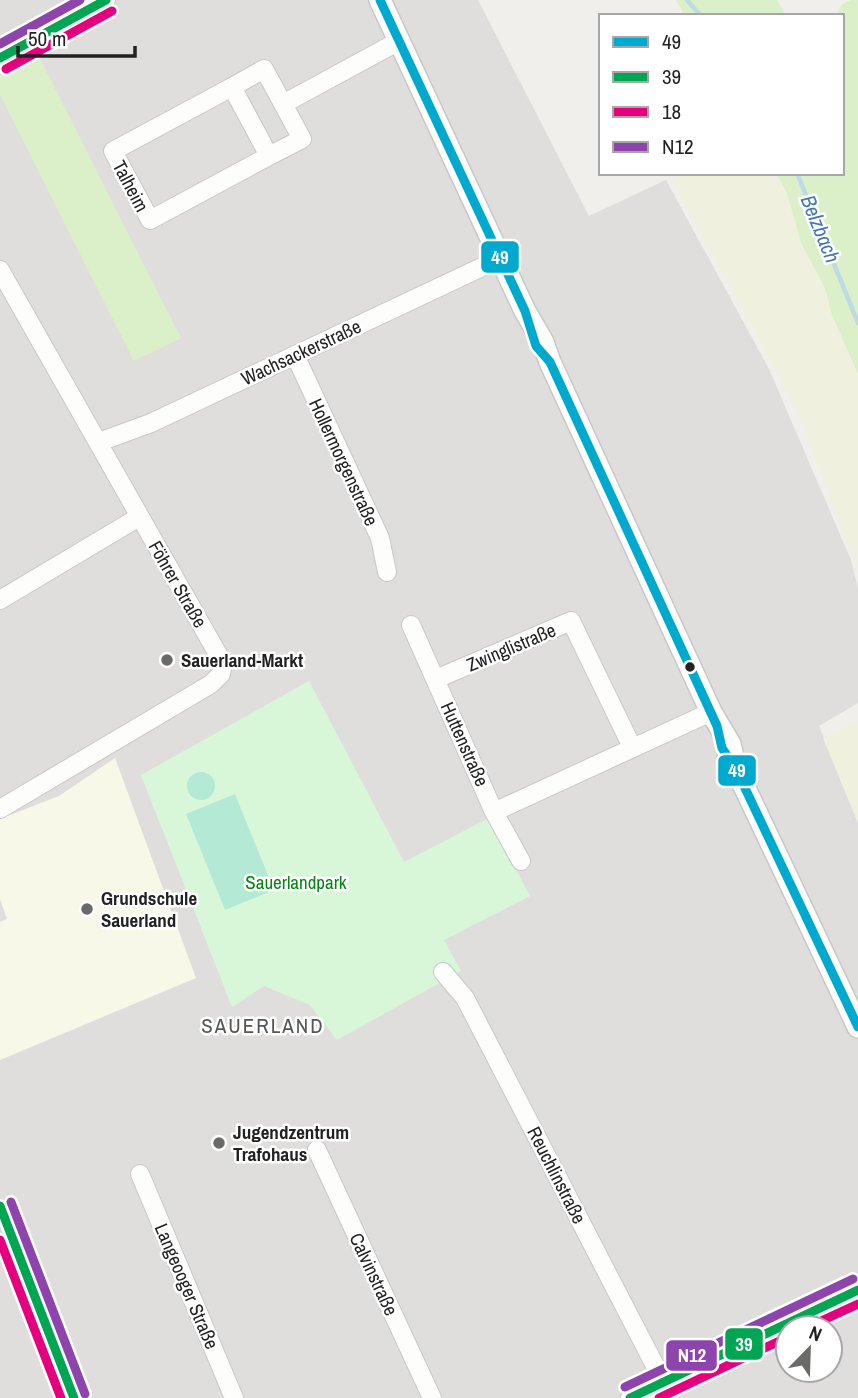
<svg xmlns="http://www.w3.org/2000/svg" width="858" height="1398" font-family="'Archivo Narrow',sans-serif">
  <style>
    .residential { fill: #dfdedc; fill-rule: evenodd }
    .education { fill: #f8f8e8 }
    .religious { fill: #dededc }
    .farmland { fill: #eff1de }
    .grass { fill: #dbefc8 }
    .park { fill: #d8f7d9 }
    .pitch { fill: #b4ead5 }
    .lines { fill: none; stroke-linecap: round; stroke-linejoin: round }
    .stream { stroke: #bcdbe5; stroke-width: 4.5 }
    .minor-casing { stroke: #c9c8c7; stroke-width: 20 }
    .tertiary-casing { stroke: #c9c8c7; stroke-width: 24 }
    .minor { stroke: #fdfdfc; stroke-width: 18 }
    .tertiary { stroke: #fdfdfc; stroke-width: 21 }
    .bus-1-casing { stroke: #fff; stroke-width: 14 }
    .bus-2-casing { stroke: #fff; stroke-width: 14 }
    .bus-3-casing { stroke: #fff; stroke-width: 14 }
    .bus-4-casing { stroke: #fff; stroke-width: 14 }
    .bus-1 { stroke: #00a9ce; stroke-width: 9 }
    .bus-2 { stroke: #00a651; stroke-width: 9 }
    .bus-3 { stroke: #e5007d; stroke-width: 9 }
    .bus-4 { stroke: #8e44ad; stroke-width: 9 }
    .poi-dot { fill: #6a6a68; stroke: #fff; stroke-width: 2.5 }
    .bus-dot { fill: #222; stroke: #fff; stroke-width: 2.5 }
    .labels { text-anchor: middle; stroke-width: 5; stroke-linejoin: round; paint-order: stroke }
    .street-label { font-size: 19px; fill: #222; stroke: #fff }
    .poi-label { font-size: 19px; font-weight: bold; fill: #222; stroke: #fff; text-anchor: start }
    .park-label { font-size: 19px; fill: #058614; stroke: #fff }
    .water-label { font-size: 21px; font-style: italic; fill: #4377b2; stroke: #fff }
    .neighbourhood-label { font-size: 21px; letter-spacing: 2px; fill: #555; stroke: #fff }
    .line-badge { stroke: #fff; stroke-width: 2.5 }
    .badge-label { font-size: 19px; text-anchor: middle; font-weight: bold; fill: #fff }
  </style>
  <rect width="100%" height="100%" fill="#f0efeb"/>
  <path class="residential" d="M0,0h478l111,216 77,-36 103,189 82,191 7,28v115l-39,23 39,97v575h-858zM788,1328h42v42h-42z"/>
  <path class="education" d="M115,758l81,220 -196,82v-138l7,-3 -7,-20v-80l59,-23z"/>
  <path class="religious" d="M102,519l6,9 -24,14 -6,-9z
    M115,538l6,9 -24,14 -6,-9z
    M46,551l5,9 -16,9 -5,-9z
    M19,566l5,8 -24,13v-11z"/>
  <path class="farmland" d="M684,173h92l11,20 14,50 24,45 7,27 26,59v198l-61,-163 -126,-229z
    M858,719v104l-35,-85z"/>
  <path class="grass" d="M676,0h101l9,16h-101z
    M851,0h7v374l-26,-59 -7,-27 -24,-45 -14,-50 -11,-20h66v-157h-6l6,-12z
    M38,55l143,283 -47,23 -134,-266v-21z"/>
  <path class="park" d="M309,681l95,181 85,-44 41,78 -86,44 17,31 -124,69 -27,-35 -46,-19 -32,21 -91,-232z"/>
  <path class="pitch" d="M187 786a14 14 0 1 1 28 0a14 14 0 1 1-28 0Z
    M235,794l39,96 -49,20 -39,-96z"/>
  <g class="lines">
    <path class="stream" d="M687,0l14,16
      M797,173l61,150"/>
    <g class="minor-casing">
      <path id="minor" d="M0,58l106,-58
        M232,87l-119,64 37,69 119,-64
        M283,104l-19,-35 -32,18 37,69 33,-17 -19,-35 116,-63
        M0,270l223,393 -2,11 -10,10 -211,125
        M295,355l85,183 7,34
        M99,442l52,-19 350,-165
        M0,600l139,-83
        M411,625l83,187 27,49
        M436,679l135,-58 61,126
        M494,812l217,-100
        M443,972l22,26 199,385
        M317,1150l115,248
        M140,1174l94,224
        M630,1398l228,-108"/>
    </g>
    <g class="tertiary-casing">
      <path id="tertiary" d="M380,0l145,311 18,31 7,20 161,350 19,32 6,25
        M728,758l8,11 122,258"/>
    </g>
    <use href="#minor" class="minor"/>
    <use href="#tertiary" class="tertiary"/>
    <g class="bus-1-casing">
      <path id="bus-1" d="M380,0l145,311 11,35 14,16 167,364 5,22 14,21 122,258"/>
    </g>
    <g class="bus-2-casing">
      <path id="bus-2" d="M0,58l106,-58
        M0,1206l74,192
        M630,1398l228,-108"/>
    </g>
    <g class="bus-3-casing">
      <path id="bus-3" d="M6,69l106,-58
        M0,1240l61,158
        M806,1328l52,-24
        M659,1398l129,-61"/>
    </g>
    <g class="bus-4-casing">
      <path id="bus-4" d="M0,44l80,-44
        M11,1202l74,192
        M625,1387l228,-108"/>
    </g>
    <use href="#bus-1" class="bus-1"/>
    <use href="#bus-2" class="bus-2"/>
    <use href="#bus-3" class="bus-3"/>
    <use href="#bus-4" class="bus-4"/>
  </g>
  <g class="poi-dot">
    <circle cx="167" cy="660" r="7"/>
    <circle cx="87" cy="909" r="7"/>
    <circle cx="219" cy="1143" r="7"/>
  </g>
  <circle class="bus-dot" cx="690" cy="667" r="6"/>
  <g class="labels">
    <g class="street-label">
      <text transform="translate(131 186) rotate(62)" y="7">Talheim</text>
      <text transform="translate(301 352) rotate(-25)" y="7">Wachsackerstraße</text>
      <text transform="translate(344 462) rotate(65)" y="7">Hollermorgenstraße</text>
      <text transform="translate(178 584) rotate(60)" y="7">Föhrer Straße</text>
      <text transform="translate(511 647) rotate(-23)" y="7">Zwinglistraße</text>
      <text transform="translate(465 744) rotate(66)" y="7">Huttenstraße</text>
      <text transform="translate(557 1175) rotate(63)" y="7">Reuchlinstraße</text>
      <text transform="translate(374 1274) rotate(65)" y="7">Calvinstraße</text>
      <text transform="translate(187 1286) rotate(67)" y="7">Langeooger Straße</text>
    </g>
    <g class="poi-label">
      <text x="181" y="667">Sauerland-Markt</text>
      <text x="101" y="905">Grundschule<tspan x="101" dy="22">Sauerland</tspan></text>
      <text x="233" y="1139">Jugendzentrum<tspan x="233" dy="22">Trafohaus</tspan></text>
    </g>
    <g class="park-label">
      <text x="296" y="889">Sauerlandpark</text>
    </g>
    <g class="water-label">
      <text transform="translate(820 229) rotate(68)" y="7">Belzbach</text>
    </g>
    <g class="neighbourhood-label">
      <text x="263" y="1033">SAUERLAND</text>
    </g>
  </g>
  <g class="line-badge">
    <rect x="480" y="240" width="40" height="34" rx="7" fill="#00a9ce"/>
    <rect x="717" y="754" width="40" height="33" rx="7" fill="#00a9ce"/>
    <rect x="724" y="1327" width="40" height="34" rx="7" fill="#00a651"/>
    <rect x="665" y="1339" width="53" height="33" rx="7" fill="#8e44ad"/>
  </g>
  <g class="badge-label">
    <text x="500" y="264">49</text>
    <text x="737" y="777">49</text>
    <text x="744" y="1351">39</text>
    <text x="692" y="1362">N12</text>
  </g>
  <rect x="599" y="14" width="245" height="161" fill="#ffffff" stroke="#a7a7a7" stroke-width="2"/>
  <rect x="613" y="37" width="35" height="10" fill="#00a9ce" stroke="#a7a7a7" stroke-width="2"/>
  <text x="662" y="49" font-size="21" fill="#222222">49</text>
  <rect x="613" y="72" width="35" height="10" fill="#00a651" stroke="#a7a7a7" stroke-width="2"/>
  <text x="662" y="84" font-size="21" fill="#222222">39</text>
  <rect x="613" y="107" width="35" height="10" fill="#e5007d" stroke="#a7a7a7" stroke-width="2"/>
  <text x="662" y="119" font-size="21" fill="#222222">18</text>
  <rect x="613" y="142" width="35" height="10" fill="#8e44ad" stroke="#a7a7a7" stroke-width="2"/>
  <text x="662" y="154" font-size="21" fill="#222222">N12</text>
  <g transform="translate(809 1349) rotate(23)"><circle r="33" fill="#ffffff" stroke="#a7a7a7" stroke-width="2"/>
  <path d="M0-5L12 26L0 18L-12 26Z" fill="#6a6a68"/>
  <text y="-10" font-size="19" font-weight="bold" text-anchor="middle" fill="#222222">N</text>
  </g>
  <path d="M18 46v10h117v-10" fill="none" stroke="#222222" stroke-width="3.5"/>
  <text x="28" y="46" font-size="21" fill="#222222" stroke="#ffffff" stroke-width="5" paint-order="stroke">50 m</text>
</svg>
